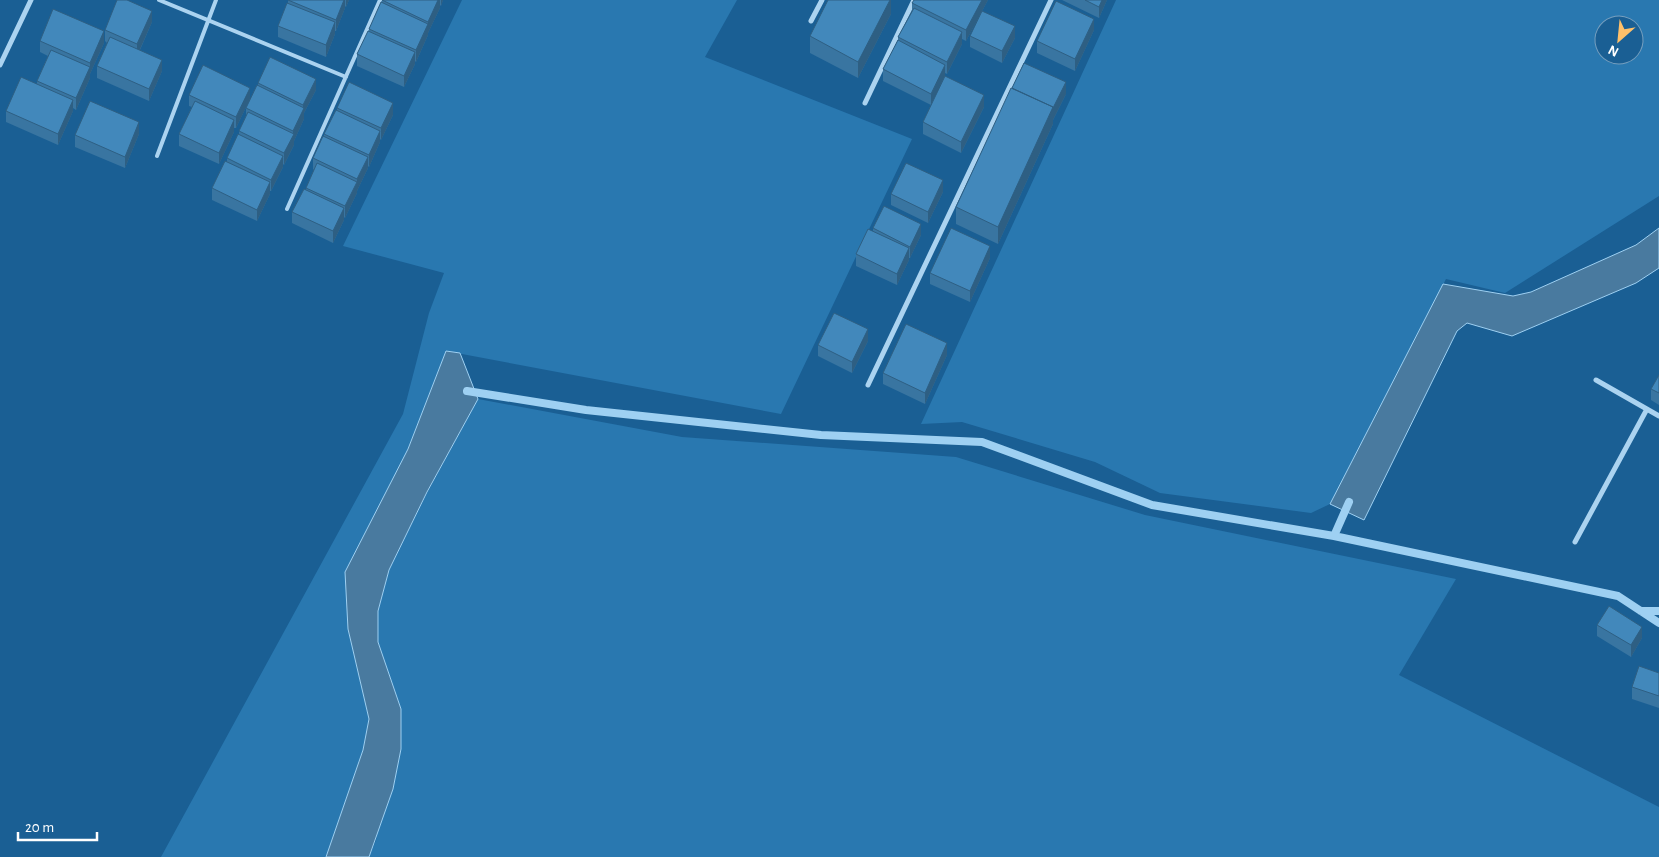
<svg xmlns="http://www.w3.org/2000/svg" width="1659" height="857" font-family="'Alegreya Sans',sans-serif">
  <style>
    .green { fill: #2978b0; fill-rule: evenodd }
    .water { fill: #497a9f; stroke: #9ed0f2 }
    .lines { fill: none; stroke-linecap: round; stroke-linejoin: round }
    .stream { stroke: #9ed0f2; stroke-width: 8 }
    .service { stroke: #abd3f0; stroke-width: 4 }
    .minor { stroke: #abd3f0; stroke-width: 5 }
    .wall { fill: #3975a1 }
    .shaded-wall { fill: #2e5f83 }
    .building { fill: #4288bb; stroke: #2e5f83 }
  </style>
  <rect width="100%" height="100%" fill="#1a5f94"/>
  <path class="green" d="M462,0h275l-32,57 207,82 -131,275 -335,-63 -38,98 -60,180 21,90 -6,31 -37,107h-165l242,-443 26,-101 15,-40 -101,-27z
    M1116,0h543v196l-154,97 -59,-14 -116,225 -19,9 -151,-20 -65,-31 -133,-40 -41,2zM1604,25h30v30h-30z
    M478,399l204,38 274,20 189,58 311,64 -57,96 260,132v50h-1290l7,-17 25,-131 -23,-67v-31l11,-41 38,-77z"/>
  <path class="water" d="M1659,228v40l-23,15 -124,53 -45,-13 -10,8 -93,189 -34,-16 113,-220 70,12 18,-4 105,-47z
    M446,351l14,2 18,46 -51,93 -38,78 -11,41v31l23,67v40l-8,40 -24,68h-43l37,-107 6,-31 -21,-90 -3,-57 63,-123z"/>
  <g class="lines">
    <path class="stream" d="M467,391l119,19 235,25 161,7 170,63 182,31 15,-34
      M1334,536l284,60 41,27
      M1641,611h18"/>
    <path class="service" d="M159,0l187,77
      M157,156l59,-156
      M287,209l93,-209"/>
    <path class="minor" d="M811,21l11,-21
      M0,65l31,-65
      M865,103l49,-103
      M1596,380l63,36
      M868,385l183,-385
      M1575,542l72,-133"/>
  </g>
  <path class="wall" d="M288,0h61l-3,7 -1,-1v2l-9,23h-1v3l-9,23 -48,-20v-11l10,-23z
    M382,0h61l-2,6 -1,-1v3l-12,25v2l-12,27 -1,-1v3l-11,23 -47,-21v-12l12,-23v-2l13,-26z
    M891,0v14l-33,64 -48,-25v-17z
    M988,0l-22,41 -4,-2v5l-15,30 -2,-1v3l39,31 -23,46 -38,-19v-12l21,-44 -13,27 -48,-24v-12l15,-29v-3l14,-27v-7z
    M1062,0h45l-8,18z
    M152,22l-12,28 22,21 -13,30 -52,-23v-12l10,-23 -2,-2v-11z
    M1094,30l-19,41 -38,-18v-12z
    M970,36l45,2 -13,25 -32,-16z
    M40,41l64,2 -14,31v4l-14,32 -3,-2v3l-15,34 -52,-23v-11l31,-27v-3l11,-25 -8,-4z
    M258,83l58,7 -12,23v6l-10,22v4l-10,20 -1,-1v3l-12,24h-1v3l-13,27 -45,-21v-12l15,-27v-3l12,-23v-4l7,-15v-8l12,-22z
    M1066,94l-13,26v4l-55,120 -42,-20v-17z
    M189,95l61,4 -14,29h-2v4l-15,32 -40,-18v-12l13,-27 -3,-1z
    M337,108l56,7 -12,25 -1,-1v3l-11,25 -1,-1v2l-11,23v2l-12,25 -1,-1v3l-11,23 -41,-20v-11l14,-22v-2l8,-18 -1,-1v-11l11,-22v-2l13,-23z
    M139,134l-14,34 -50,-21v-12z
    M943,192l-15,31 -37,-18v-11z
    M873,228l48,7 -11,23h-1v2l-12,25 -41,-19v-12l17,-23z
    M990,258l-20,44 -40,-18v-11z
    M868,341l-16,32 -34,-17v-11z
    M947,355l-22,49 -42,-20v-11z
    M1659,375v30l-8,-5v-11z
    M1597,625l45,13 -11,19 -34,-21z
    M1659,673v35l-27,-9v-12z"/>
  <path class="shaded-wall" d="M344,0h1v8l-9,23v-11z
    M346,0h3l-3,7z
    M438,0h2v8l-12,25v-11z
    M441,0h2l-2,6z
    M890,0h1v14l-33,64v-16z
    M982,0h6l-22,41v-11z
    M1102,0h5l-8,18v-11z
    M152,11v11l-15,34v-12z
    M1094,19v11l-19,41v-12z
    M335,22v12l-9,23v-12z
    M428,24v11l-12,27v-12z
    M1015,26v12l-13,25v-12z
    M104,31v12l-14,31v-11z
    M962,32v12l-15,30v-12z
    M415,52v12l-11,23v-11z
    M162,60v11l-13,30v-12z
    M945,65v11l-14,29v-11z
    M90,67v11l-14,32v-12z
    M316,79v11l-12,23v6l-10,22v4l-10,20v-12l9,-18v-4l10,-21v-5z
    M1066,82v12l-13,26v-12z
    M250,88v11l-14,29v-11z
    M984,95v12l-23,46v-11z
    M73,100v11l-15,34v-11z
    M393,103v12l-12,25v-12z
    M1053,107v17l-55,120v-17z
    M234,120v12l-15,32v-11z
    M139,122v12l-14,34v-11z
    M380,131v11l-11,25v-12z
    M283,156v11l-12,24v-11z
    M368,157v11l-11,23v-12z
    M943,180v12l-15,31v-11z
    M270,182v12l-13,27v-11z
    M357,182v11l-12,25v-12z
    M344,208v12l-11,23v-12z
    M921,224v11l-11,23v-11z
    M990,246v12l-20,44v-11z
    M909,248v12l-12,25v-11z
    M868,329v12l-16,32v-11z
    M947,343v12l-22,49v-11z
    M1642,627v11l-11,19v-12z"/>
  <path class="building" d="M117,0h10l25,11 -15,33 -32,-14z
    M288,0h56l-8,20z
    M382,0h56l-10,22z
    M828,0h62l-32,62 -48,-26z
    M914,0h68l-16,30 -54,-27z
    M1085,0h17l-3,7z
    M1056,1l38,18 -19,40 -38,-18z
    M381,2l47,22 -12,26 -47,-21z
    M287,3l48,19 -9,23 -48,-19z
    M914,8l48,24 -15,30 -49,-25z
    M53,9l51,22 -14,32 -50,-22z
    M982,11l33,15 -13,25 -32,-15z
    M368,31l47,21 -11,24 -47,-22z
    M110,37l52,23 -13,29 -52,-23z
    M898,40l47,25 -14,29 -48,-25z
    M51,50l39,17 -14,31 -39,-17z
    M270,57l46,22 -13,26 -45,-22z
    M1024,63l42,19 -13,26v-1l-41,-19z
    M203,65l47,23 -14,29 -47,-22z
    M945,76l39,19 -23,47 -38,-20z
    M21,77l52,23 -15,34 -52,-23z
    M349,82l44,21 -12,25 -44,-20z
    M257,85l47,23 -11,23 -47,-23z
    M1011,88l42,19 -55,120 -42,-20z
    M90,101l49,21 -14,35 -50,-22z
    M195,101l39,19 -15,33 -40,-19z
    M336,110l44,21 -11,24 -45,-21z
    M248,112l46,22 -10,19 -45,-22z
    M238,134l45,22 -12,24 -44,-22z
    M323,136l45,21 -11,22 -44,-21z
    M225,161l45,21 -13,28 -45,-22z
    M317,163l40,19 -12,24 -39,-18z
    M906,163l37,17 -15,32 -37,-18z
    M304,189l40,19 -11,23 -41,-19z
    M884,206l37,18 -11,23 -37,-19z
    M951,228l39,18 -20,45 -40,-18z
    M868,229l41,19 -12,26 -41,-20z
    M834,313l34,16 -16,33 -34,-17z
    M906,324l41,19 -22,50 -42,-20z
    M1659,375v18l-8,-4z
    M1609,606l33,21 -11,18 -34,-20z
    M1639,666l20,7v23l-27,-9z"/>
  <g transform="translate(1619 40) rotate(207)"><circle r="24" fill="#1a5f94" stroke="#769fbf"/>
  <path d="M0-4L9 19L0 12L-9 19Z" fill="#ffc06a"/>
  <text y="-8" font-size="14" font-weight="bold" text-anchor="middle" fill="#ffffff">N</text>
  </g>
  <path d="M18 832v8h79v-8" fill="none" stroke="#ffffff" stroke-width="2.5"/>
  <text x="25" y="832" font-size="15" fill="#ffffff" stroke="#1a5f94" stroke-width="4" paint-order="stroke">20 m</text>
</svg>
